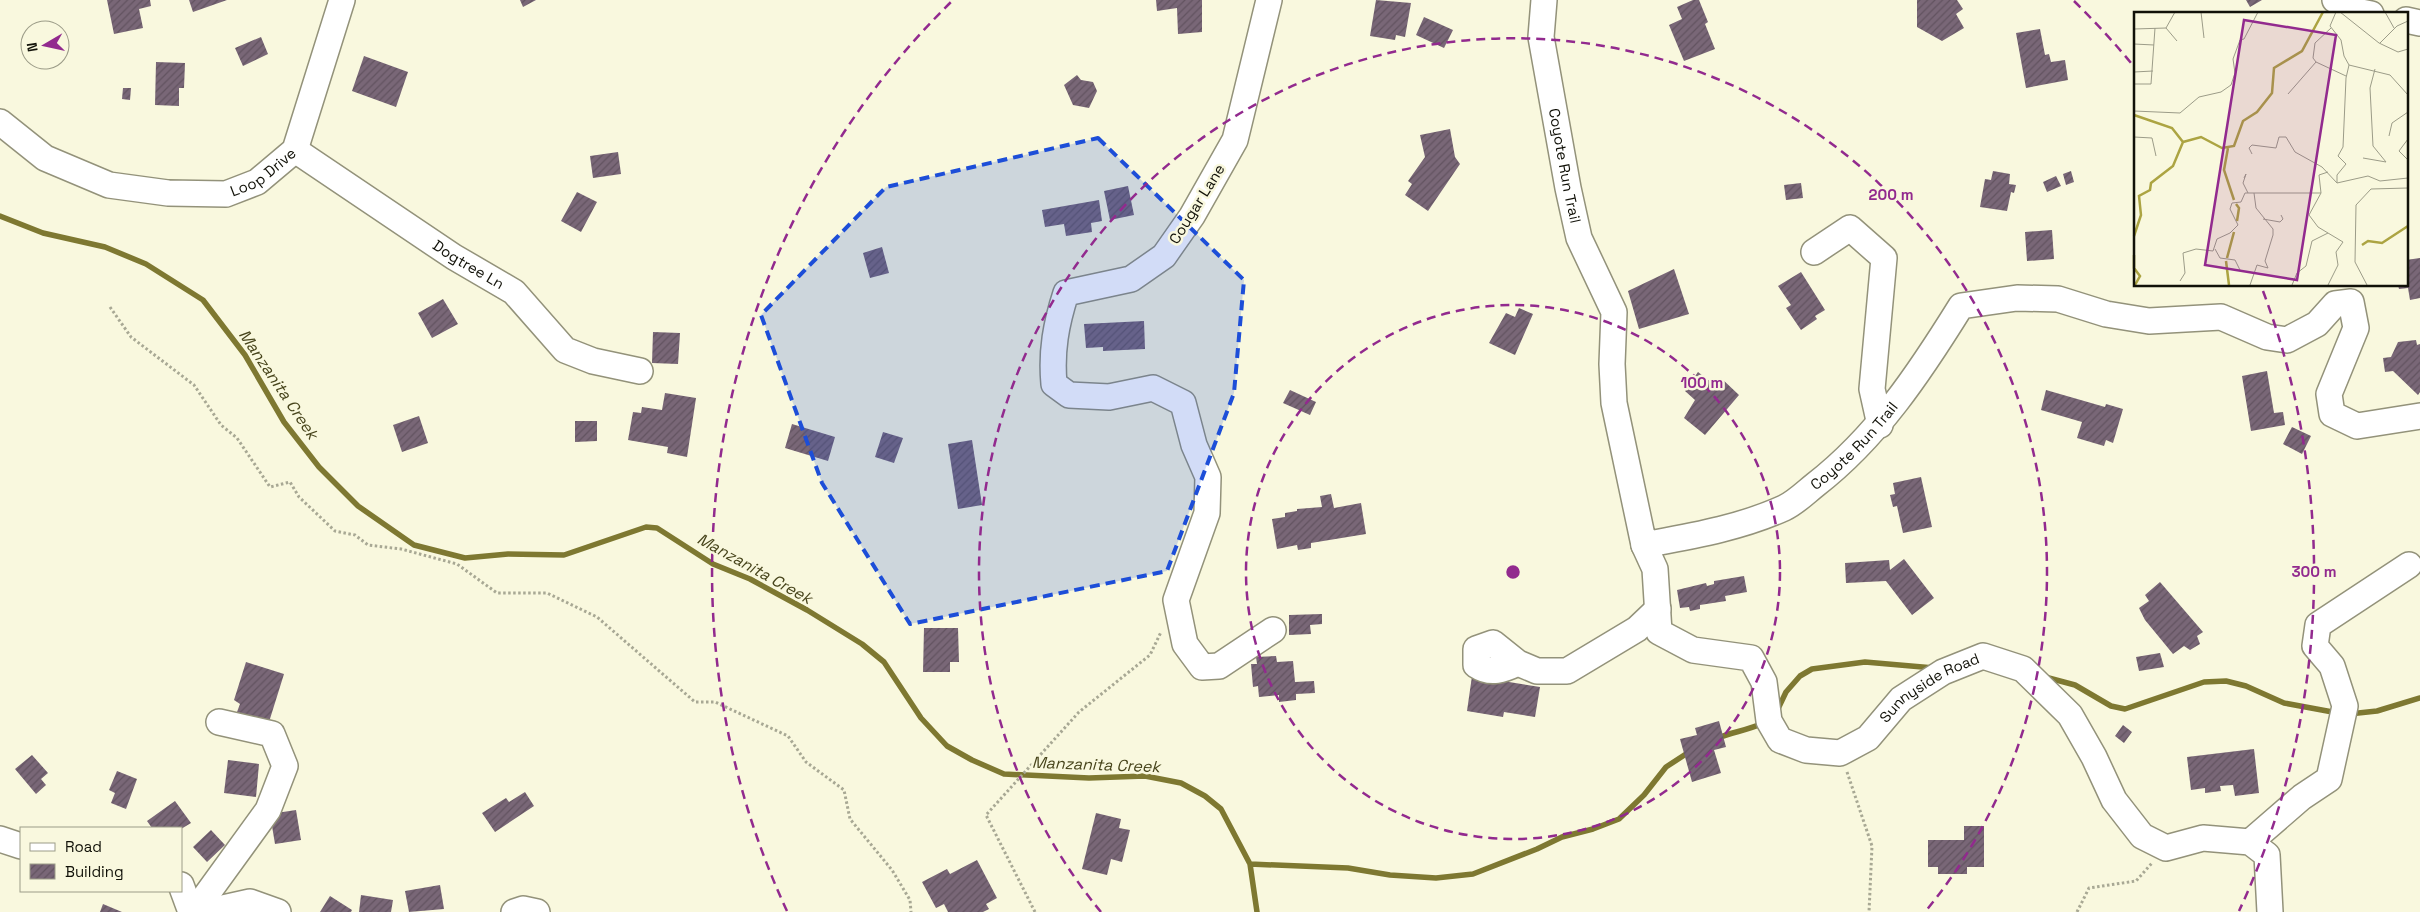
<svg xmlns="http://www.w3.org/2000/svg" width="2420" height="912" font-family="'Space Grotesk',sans-serif">
  <style>
    .lines { fill: none; stroke-linecap: round; stroke-linejoin: round }
    .stream { stroke: #7e7831; stroke-width: 5.5 }
    .building { fill: url(#building-hatch) }
    .minor-casing { stroke: #93927a; stroke-width: 28 }
    .path { stroke: #a8a894; stroke-width: 3; stroke-dasharray: 2.5 2.5; stroke-linecap: butt }
    .minor { stroke: #fff; stroke-width: 25 }
    .marked { fill: #1d4ed8; fill-opacity: 0.2; stroke: #1d4ed8; stroke-width: 4; stroke-dasharray: 10 6; stroke-linejoin: round }
    .ring { fill: none; stroke: #922a8e; stroke-width: 2.5; stroke-dasharray: 9 6 }
    .labels { text-anchor: middle; stroke-width: 5; stroke-linejoin: round; paint-order: stroke }
    .street-label { font-size: 15px; fill: #111108; stroke: #f9f8de }
    .water-label { font-size: 16px; font-style: italic; fill: #47441b; stroke: #f9f8de }
    .inset-river { fill: none; stroke: #aca442; stroke-width: 2.5 }
    .inset-road { fill: none; stroke: #9c9c88; stroke-width: 1 }
    .view { fill: #922a8e; fill-opacity: 0.15; stroke: #922a8e; stroke-width: 2.5 }
    .inset-edge { fill: none; stroke: #111108; stroke-width: 2.5 }
    .centre { fill: #922a8e; stroke: #f9f8de; stroke-width: 2.5 }
    .ring-label { font-size: 15px; text-anchor: middle; font-weight: bold; fill: #922a8e; stroke: #f9f8de; stroke-width: 5; stroke-linejoin: round; paint-order: stroke }
  </style>
  <defs>
    <pattern id="building-hatch" width="6" height="6" patternUnits="userSpaceOnUse" patternTransform="scale(1.25)"><rect width="6" height="6" fill="#796777"/><path d="M-1 1l2-2M0 6l6-6M5 7l2-2" fill="none" stroke="#625360"/></pattern>
  </defs>
  <rect width="100%" height="100%" fill="#f9f8de"/>
  <g class="lines">
    <path class="stream" d="M0,216l43,17 62,14 41,17 57,36 42,55 39,67 35,45 39,39 56,39 51,13 43,-4 56,1 82,-28 11,1 56,36 37,15 57,31 55,34 22,18 37,56 26,28 25,14 32,14 85,4 56,-2 36,7 24,13 16,13 29,55 7,48
      M2045,677l30,8 36,21 14,3 79,-27 22,-1 20,5 38,17 54,10
      M1776,713l10,-21 14,-16 12,-7 53,-7 69,6
      M2349,714l28,-3 43,-13
      M1718,738c14,-6 31,-8 45,-15
      M1250,864l98,4 42,7 46,3 37,-4 64,-25 25,-12 31,-8 26,-10 25,-24 22,-28 23,-15"/>
  </g>
  <path class="building" d="M107,0h43l1,6 -12,3 4,19 -29,6z
    M189,0h38l-34,12z
    M520,0h16l-13,7z
    M1156,0h46v32l-24,2 -1,-26 -20,3z
    M1376,0l35,3 -6,34 -9,-2 -1,5 -25,-4z
    M1693,0h6l9,22 -3,2 10,25 -31,12 -15,-36 13,-6 -5,-12z
    M1917,0h40l6,9 -7,5 8,14 -22,13 -25,-14z
    M2246,0h16l-12,7z
    M1424,17l29,13 -9,18 -28,-13z
    M2040,29l5,26 4,-1 2,8 14,-2 3,20 -42,8 -10,-55z
    M261,37l7,17 -25,12 -8,-18z
    M364,56l44,16 -12,35 -44,-16z
    M156,62l29,1 -1,25h-5v18l-24,-1z
    M1077,75l4,5 12,2 4,9 -8,17 -16,-3 -9,-20z
    M123,88h8l-1,12 -8,-1z
    M1450,129l5,28 5,7 -32,47 -23,-16 7,-11 -4,-3 17,-24 -5,-22z
    M618,152l3,22 -28,4 -3,-22z
    M1993,171l17,3 -1,10 7,1 -2,8 -3,-1 -4,19 -27,-4 5,-28 6,1z
    M2071,171l3,11 -8,3 -3,-11z
    M2056,176l5,10 -14,6 -4,-10z
    M1801,183l2,15 -17,2 -2,-15z
    M1128,186l6,29 -24,5 -6,-29z
    M577,192l20,10 -16,30 -20,-11z
    M1099,200l3,21 -11,2 1,9 -26,4 -2,-12 -19,3 -3,-17z
    M2052,230l2,29 -27,2 -2,-29z
    M882,247l7,26 -19,5 -7,-25z
    M2420,258v40l-10,2 -2,-12 -9,1 -1,-4h8v-25z
    M1674,269l15,45 -50,15 -11,-38z
    M1801,272l24,38 -10,6 2,3 -16,11 -15,-22 5,-3 -13,-19z
    M443,299l15,25 -26,14 -14,-25z
    M1519,308l14,6 -18,41 -26,-12 17,-30 9,4z
    M1144,321l1,28 -42,2v-4l-17,1 -2,-24z
    M653,332l27,1 -2,31 -26,-1z
    M2416,340l1,5 3,-1v48l-2,3 -25,-24 -8,1 -2,-14 8,-1 7,-15z
    M2267,371l7,42 9,-1 2,13 -34,6 -9,-55z
    M1698,372l14,11 9,-5 18,17 -34,40 -21,-17 11,-18 -10,-9z
    M1290,390l26,12 -6,13 -27,-12z
    M2046,390l59,17 1,-3 17,5 -10,34 -7,-3 -2,6 -27,-8 5,-16 -41,-12z
    M665,393l31,5 -9,59 -20,-4 1,-6 -40,-7 5,-28 8,1 1,-6 20,3z
    M419,416l9,27 -26,9 -9,-27z
    M575,421h22v20l-22,1z
    M792,424l43,13 -7,24 -43,-13z
    M2292,427l19,9 -9,18 -19,-10z
    M883,432l20,6 -9,25 -19,-6z
    M972,440l10,65 -24,4 -10,-65z
    M1921,477l11,50 -29,6 -6,-27 -4,1 -3,-12 5,-1 -2,-11z
    M1331,494l3,14 27,-5 5,31 -55,9v5l-13,2 -1,-5 -20,4 -5,-30 13,-2v-4l12,-2v-2l25,-2 -2,-11z
    M1904,559l30,39 -22,17 -26,-34 -40,2 -1,-20 44,-3 1,10z
    M1744,576l3,16 -22,4 1,5 -26,4v4l-10,2 -1,-4 -9,1 -3,-18 29,-7 1,3 7,-2v-3z
    M2160,582l43,50 -6,4 3,8 -10,6 -6,-4 -11,8 -28,-34 -6,-12 10,-7 -4,-6z
    M1322,614v10l-12,1 1,9 -22,1v-20z
    M924,628h34l1,34h-9v10h-27z
    M2160,653l4,14 -25,4 -3,-14z
    M1276,656l1,6 16,-1 2,21 19,-1 1,12 -19,1v6l-17,2v-7l-20,2 -1,-11 -5,1 -2,-23h6l-1,-7z
    M246,662l38,12 -15,48 -32,-10 3,-8 -6,-4z
    M1472,676l68,11 -5,30 -31,-5 -1,5 -36,-6z
    M1719,721l7,26 -12,3 7,23 -29,9 -12,-43 17,-4 -2,-7z
    M2123,725l9,7 -8,11 -9,-7z
    M2254,749l5,44 -24,3 -2,-11 -13,1 1,5 -16,2v-5l-14,2 -4,-33z
    M32,755l16,18 -7,6 5,6 -10,9 -21,-25z
    M228,760l31,4 -3,33 -32,-4z
    M117,771l20,8 -11,30 -15,-6 4,-10 -6,-3z
    M525,792l9,14 -39,26 -13,-19 24,-15 3,4z
    M175,801l16,22 -10,6 -29,-1 -5,-7z
    M296,810l5,30 -26,4 -5,-30z
    M1096,813l25,6 -2,9 11,2 -8,32 -11,-3 -4,16 -25,-6z
    M1964,826h20v41h-17v7h-29v-7h-10v-27h36z
    M211,830l14,15 -18,17 -14,-15z
    M977,860l20,38 -11,6 3,5 -6,3h-35l-4,-8 -8,4 -14,-26 25,-13 3,5z
    M440,885l4,24 -35,3 -4,-21z
    M361,895l32,5 -2,12h-32z
    M330,896l22,14 -1,2h-31z
    M103,904l19,8h-22z"/>
  <g class="lines">
    <g class="minor-casing">
      <g id="minor">
        <path d="M1269,0l-34,140 -43,76 -28,40 -33,23 -65,14c-10,31 -15,58 -12,91l15,11 40,2 44,-9 30,15 11,42 14,32 -1,36 -31,87 9,44 17,23 17,-1 54,-36"/>
        <path id="s1" d="M1544,0l-3,37 27,151 11,50 35,74 -2,52 2,39 30,142c48,-9 96,-17 140,-37 11,-5 21,-15 31,-23 62,-48 105,-113 146,-179l56,-8 41,1 48,15 43,7 72,-4 46,20 20,3 30,-16 18,-20 16,-2 5,26 -27,66 3,20 25,12 63,-10"/>
        <path d="M2335,0l16,10 20,4"/>
        <path d="M2406,20l14,3"/>
        <path id="s2" d="M0,122l45,36 64,27 59,8 58,1 31,-12 38,-32 47,-150"/>
        <path id="s3" d="M295,150l159,107 60,35 51,58 28,11 47,10"/>
        <path d="M1814,252l36,-24 34,30 -12,131 8,36"/>
        <path id="s4" d="M1644,545l11,24 4,63 34,18 58,8 13,24 5,39 11,19 26,10 34,3 28,-15 33,-39 42,-27 40,-16 40,13 47,46 24,42 20,43 28,36 24,12 37,-10 47,4 17,13 3,57"/>
        <path d="M1518,663c-15,7 -27,12 -42,2v-16l17,-6 25,20 19,8h30l70,-42 21,-20"/>
        <path d="M0,839l21,7"/>
        <path d="M2250,842l52,-45 27,-18 16,-73 -13,-40 -17,-20 3,-21 91,-60"/>
        <path d="M181,885l10,27"/>
        <path d="M194,912l74,-102 17,-44 -13,-32 -53,-12"/>
        <path d="M205,912l45,-10 28,10"/>
        <path d="M514,912l9,-3 14,3"/>
      </g>
    </g>
    <path class="path" d="M110,307l21,30 63,48 27,40 16,13 33,49 20,-5 9,15 36,34 20,4 13,10 33,4 56,15 40,29h50l50,24 98,85h20l73,34 18,26 38,28 6,29 42,51 18,30 1,12
      M1847,772l25,74 -3,66
      M1035,912l-49,-97 93,-103 71,-57 11,-23
      M2077,912l12,-24 47,-7 16,-18"/>
    <use href="#minor" class="minor"/>
  </g>
  <path class="marked" d="M1098,138l146,142 -10,113 -67,178 -257,53 -88,-141 -61,-168 125,-128z"/>
  <g class="ring">
    <circle cx="1513" cy="572" r="267"/>
    <path d="M1101 912A534 534 0 1 1 1925 912"/>
    <path d="M787 911A801 801 0 0 1 952 1M2074 1A801 801 0 0 1 2131 63M2263 291A801 801 0 0 1 2239 911"/>
  </g>
  <g class="labels">
    <g class="street-label">
      <text dy="5" stroke="none"><textPath href="#s1" startOffset="168">Coyote Run Trail</textPath></text>
      <text dy="5" stroke="none"><textPath href="#s2" startOffset="288">Loop Drive</textPath></text>
      <text transform="translate(1197 204) rotate(-58)" y="5">Cougar Lane</text>
      <text dy="5" stroke="none"><textPath href="#s3" startOffset="208">Dogtree Ln</textPath></text>
      <text dy="5" stroke="none"><textPath href="#s1" startOffset="799">Coyote Run Trail</textPath></text>
      <text dy="5" stroke="none"><textPath href="#s4" startOffset="450">Sunnyside Road</textPath></text>
    </g>
    <g class="water-label">
      <text transform="translate(279 384) rotate(56)" y="6">Manzanita Creek</text>
      <text transform="translate(755 568) rotate(29)" y="6">Manzanita Creek</text>
      <text transform="translate(1096 764) rotate(2)" y="6">Manzanita Creek</text>
    </g>
  </g>
  <g transform="translate(2134 12)">
    <rect width="274" height="274" fill="#f9f8de"/>
    <path class="inset-river" d="M0,103l38,13 11,14 18,-5 21,11 12,-2 9,-25 14,-9 15,-19 2,-25 28,-17 21,-39M94,136l-4,22 10,30M102,192l3,4 -2,13M0,224l7,-21 -2,-19 11,-6 1,-7 22,-17 10,-24M228,233l6,-4 14,2 26,-17M0,243v13l6,8 -5,9M93,246l7,-26M92,249l3,24"/>
    <path class="inset-road" d="M67,0l3,26M202,0l-6,14 11,14 3,16 5,9 -3,13 -3,69 -5,9 8,8 -9,11v8M206,0l39,31 19,9 10,-3M251,0l9,16M32,16l11,13M197,16l-16,15 -2,15 3,4 30,14M0,17l32,-1 9,-16M246,31l17,-17 11,-5M0,32l20,1M215,53l41,10 18,20M0,60l19,-1M0,72h17l4,-56M154,82l28,-32M0,99l46,2 19,-16 22,-5 10,-7 4,-12 -2,-14 7,-19 4,-1 14,-27M255,124l3,-13 16,-11M0,125l18,1 4,18M274,127l-9,12 9,9M118,142l-3,-6 3,-3 24,3 3,-11h7l9,15 27,15 15,16M229,146l23,4 -13,-16 -3,-58 5,-19M110,166l2,-4 -3,9 5,10M203,171l31,-7 12,5 28,-3M129,207l17,3 3,-3 -2,-4M81,237l5,9 15,2 5,10M46,269l5,-8 -2,-20 13,-4 17,2 4,-12 13,-6 8,-8 -8,-16 2,-6 9,-1 4,-9h9M116,273l7,-20 11,3 -3,-7 8,-26v-6l-17,-21 -2,-15h67M158,273l5,-12 9,-7 6,-25 16,-8M194,273l10,-20 -2,-13 7,-10 -25,-15 -9,-12 12,-22 -2,-18 9,-3M233,273l-12,-23 1,-57 15,-16 37,-1"/>
    <path class="view" d="M110,8l92,15 -39,245 -92,-15z"/>
    <rect width="274" height="274" class="inset-edge"/>
  </g>
  <circle cx="1513" cy="572" r="8" class="centre"/>
  <g class="ring-label">
    <text x="1891" y="200">200 m</text>
    <text x="1702" y="388">100 m</text>
    <text x="2314" y="577">300 m</text>
  </g>
  <rect x="20" y="827" width="162" height="65" fill="#f9f8de" stroke="#9c9c88"/>
  <rect x="30" y="843" width="25" height="8" fill="#ffffff" stroke="#9c9c88"/>
  <text x="65" y="852" font-size="15" fill="#111108">Road</text>
  <rect x="30" y="864" width="25" height="15" fill="url(#building-hatch)" stroke="#9c9c88"/>
  <text x="65" y="877" font-size="15" fill="#111108">Building</text>
  <g transform="translate(45 45) rotate(261)"><circle r="24" fill="#f9f8de" stroke="#9c9c88"/>
  <path d="M0-4L9 19L0 12L-9 19Z" fill="#922a8e"/>
  <text y="-8" font-size="14" font-weight="bold" text-anchor="middle" fill="#111108">N</text>
  </g>
</svg>
